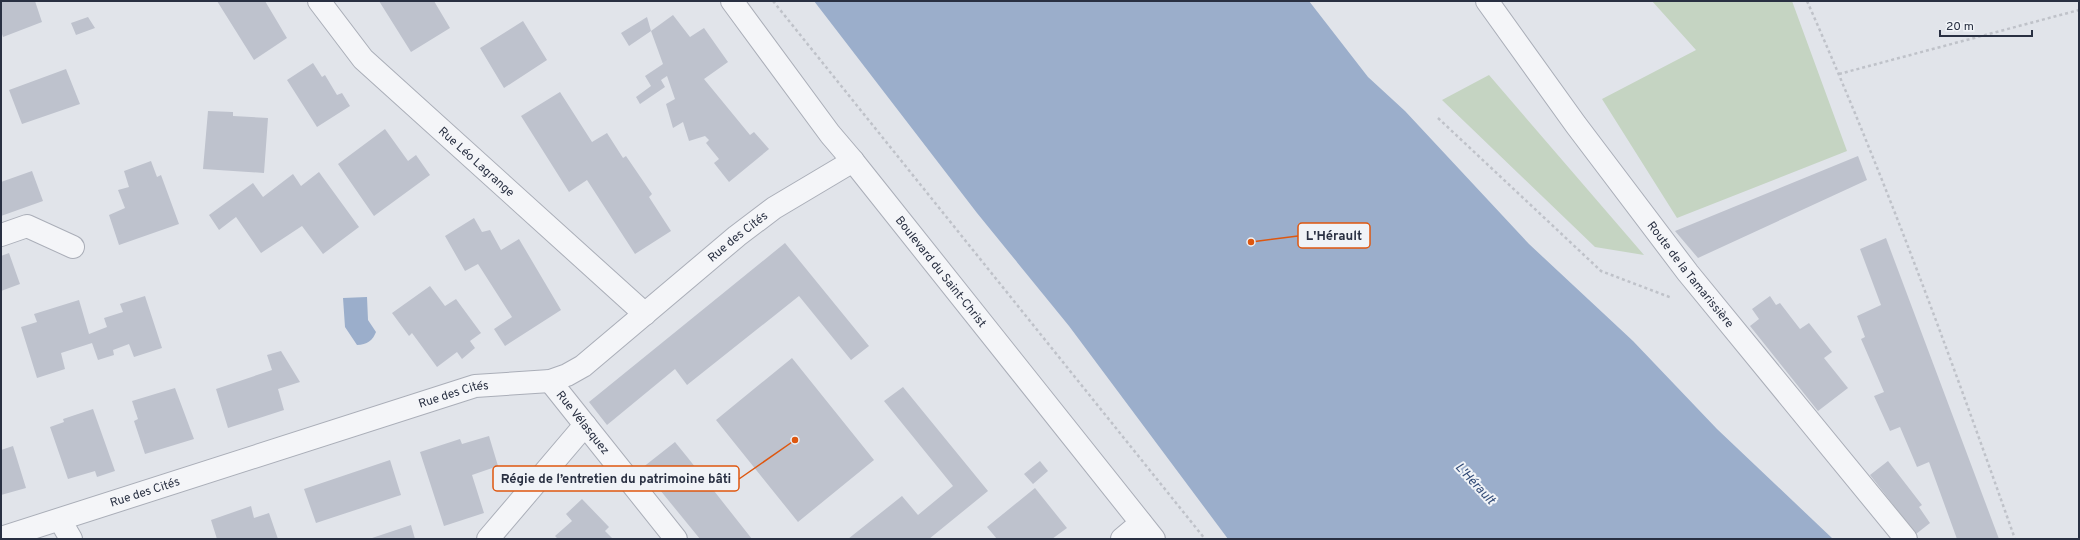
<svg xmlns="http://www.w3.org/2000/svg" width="2080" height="540" font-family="Overpass,sans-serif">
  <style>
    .green { fill: #c5d4c2 }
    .water { fill: #9baecb }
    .building { fill: #bec2cd }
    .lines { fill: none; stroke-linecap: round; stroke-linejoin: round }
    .minor-casing { stroke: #aaaeb8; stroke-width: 24 }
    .path { stroke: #bfc2c9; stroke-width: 2.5; stroke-dasharray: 3 3; stroke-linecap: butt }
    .minor { stroke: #f4f5f8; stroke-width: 22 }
    .labels { text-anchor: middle; stroke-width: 4; stroke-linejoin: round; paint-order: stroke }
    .street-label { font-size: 12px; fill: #293042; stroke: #f0f3f7 }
    .water-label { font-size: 13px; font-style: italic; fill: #324b77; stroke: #f0f3f7 }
    .leader { fill: none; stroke: #de570f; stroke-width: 1.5 }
    .callout-dot { fill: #de570f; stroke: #f0f3f7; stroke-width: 1.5 }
    .callout { fill: #f0f3f7; stroke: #de570f; stroke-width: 1.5 }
    .callout-label { font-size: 13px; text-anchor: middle; font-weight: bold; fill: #293042 }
  </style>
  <rect width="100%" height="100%" fill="#e1e4ea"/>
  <path class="green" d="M1652,1h140l55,150 -170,67 -75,-119 94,-49z
    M1489,75l155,180 -49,-8 -153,-147z"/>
  <path class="water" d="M814,1h495l59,76 37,34 124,133 104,97 84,88 116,110h-605l-159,-213 -92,-113z
    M367,297l1,23 8,12c-3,8 -9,13 -19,13l-12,-18 -2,-29z"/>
  <path class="building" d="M1,1h34l7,21 -39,15 -2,-6z
    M217,1h48l22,37 -33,22z
    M379,1h55l16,27 -39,24z
    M673,15l17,22 14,-9 24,34 -24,17 46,56 4,-3 15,17 -40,33 -15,-19 5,-4 -13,-16 3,-3 -4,-4 -16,5 -6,-19 -10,6 -7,-24 9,-5 -8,-23 -6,4 4,7 -25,17 -4,-7 15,-11 -6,-10 18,-12 -12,-33 -22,15 -8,-13 26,-16 4,14z
    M88,17l7,11 -19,7 -5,-12z
    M523,21l24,39 -43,28 -24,-40z
    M313,63l9,14 3,-2 12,20 5,-2 8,13 -33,21 -30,-47z
    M66,69l14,35 -58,20 -13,-34z
    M560,92l32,50 15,-9 16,25 3,-2 26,38 -3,3 22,34 -36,23 -48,-74 -18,12 -48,-76z
    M208,111l25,1v4l35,2 -4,55 -61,-4z
    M385,129l23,32 8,-6 14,20 -56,41 -36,-52z
    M1858,156l9,24 -169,78 -23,-27z
    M151,161l6,16 4,-2 18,49 -60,21 -10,-30 16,-7 -7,-18 11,-3 -5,-16z
    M32,171l11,30 -42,15v-34z
    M319,172l40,55 -36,27 -21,-28 -41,27 -25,-36 -17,13 -10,-15 44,-32 10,14 30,-23 8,12z
    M474,218l8,14 8,-2 11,20 18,-11 42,71 -56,36 -11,-17 18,-12 -34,-53 -13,7 -20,-35z
    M1886,238l21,56 92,245h-42l-28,-77 -12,5 -17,-40 -10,4 -16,-35 10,-4 -23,-53 4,-2 -8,-21 24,-11 -21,-56z
    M785,243l84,103 -18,14 -52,-64 -112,89 -12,-16 -68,56 -18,-23z
    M9,253l11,31 -19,7v-35z
    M430,286l15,20 11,-7 25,34 -11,8 5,7 -13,11 -5,-7 -20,15 -25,-34 -3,3 -17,-23z
    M145,296l17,52 -28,9 -5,-13 -16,6 1,5 -16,5 -6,-17 -31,10 4,16 -28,9 -16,-51 16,-5 -3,-8 45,-14 10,34 18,-7 -3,-9 19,-6 -3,-8z
    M1770,296l6,9 4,-2 20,26 9,-6 23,29 -8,6 24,30 -30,23 -68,-85 9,-7 -7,-10z
    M281,351l19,31 -22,7 6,21 -56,18 -12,-39 56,-19 -5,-15z
    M792,358l82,102 -76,62 -82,-102z
    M903,387l85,104 -59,48h-81l54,-43 16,19 35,-29 -69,-85z
    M175,388l19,51 -49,15 -11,-33 4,-2 -6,-18z
    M93,409l22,62 -18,6 -2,-6 -27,8 -18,-52 14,-5 -1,-3z
    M489,436l9,30 -26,9 12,38 -40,13 -24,-74 40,-13 2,5z
    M675,442l13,16 64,81h-52l-58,-71z
    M13,446l13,42 -25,7v-45z
    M390,460l11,35 -85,28 -12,-34z
    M1040,461l8,10 -15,13 -9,-10z
    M1888,461l34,44 -3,2 11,16 -14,11 -46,-59z
    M1035,488l32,40 -15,11h-55l-10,-12z
    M582,499l27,28 -4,4 8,8h-55l-3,-3 17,-15 -6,-7z
    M251,506l3,12 15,-5 9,26h-61l-6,-19z
    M411,525l4,14h-46z"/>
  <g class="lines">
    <g class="minor-casing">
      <g id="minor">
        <path id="s1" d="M319,1l44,58 282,255"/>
        <path id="s2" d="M732,1l98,133 23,27 301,378"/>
        <path id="s3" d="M1487,1l89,124 112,148 218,266"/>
        <path d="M1,235l26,-9 46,21"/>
        <path id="s4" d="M550,381l126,158"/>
        <path d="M60,520l11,19"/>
        <path id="s5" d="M1,538l474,-152 75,-5 17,-6 16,-9 154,-130 37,-28 79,-47"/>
        <path d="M488,539l97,-114"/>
        <path d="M1122,539l19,-16"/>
      </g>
    </g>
    <path class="path" d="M773,1l432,538
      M1807,1c78,176 144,357 208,538
      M1839,74l240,-64
      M1438,118l163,153 71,27"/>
    <use href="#minor" class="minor"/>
  </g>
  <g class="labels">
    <g class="street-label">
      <text dy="4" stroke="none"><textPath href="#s1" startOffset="226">Rue Léo Lagrange</textPath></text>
      <text dy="4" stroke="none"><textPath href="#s5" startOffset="811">Rue des Cités</textPath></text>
      <text dy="4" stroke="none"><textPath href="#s2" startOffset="342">Boulevard du Saint-Christ</textPath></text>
      <text dy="4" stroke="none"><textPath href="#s3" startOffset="341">Route de la Tamarissière</textPath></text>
      <text dy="4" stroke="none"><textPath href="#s5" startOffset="475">Rue des Cités</textPath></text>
      <text dy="4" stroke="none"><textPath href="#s4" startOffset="53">Rue Vélasquez</textPath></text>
      <text dy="4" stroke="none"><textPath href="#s5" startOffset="151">Rue des Cités</textPath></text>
    </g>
    <g class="water-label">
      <text transform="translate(1476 483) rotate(47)" y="5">L'Hérault</text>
    </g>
  </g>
  <path class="leader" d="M1251 242L1298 236M795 440L739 479"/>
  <g class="callout-dot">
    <circle cx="1251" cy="242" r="4"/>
    <circle cx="795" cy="440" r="4"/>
  </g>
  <g class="callout">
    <rect x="1298" y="223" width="72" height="25" rx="4"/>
    <rect x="493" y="466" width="246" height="25" rx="4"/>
  </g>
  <g class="callout-label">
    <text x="1334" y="240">L'Hérault</text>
    <text x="616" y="483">Régie de l’entretien du patrimoine bâti</text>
  </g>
  <rect width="2080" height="540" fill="none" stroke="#293042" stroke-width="4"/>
  <path d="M1940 30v6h92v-6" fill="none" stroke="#293042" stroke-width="2"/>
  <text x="1946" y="30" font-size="12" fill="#293042" stroke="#f0f3f7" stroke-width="3" paint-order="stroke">20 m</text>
</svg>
